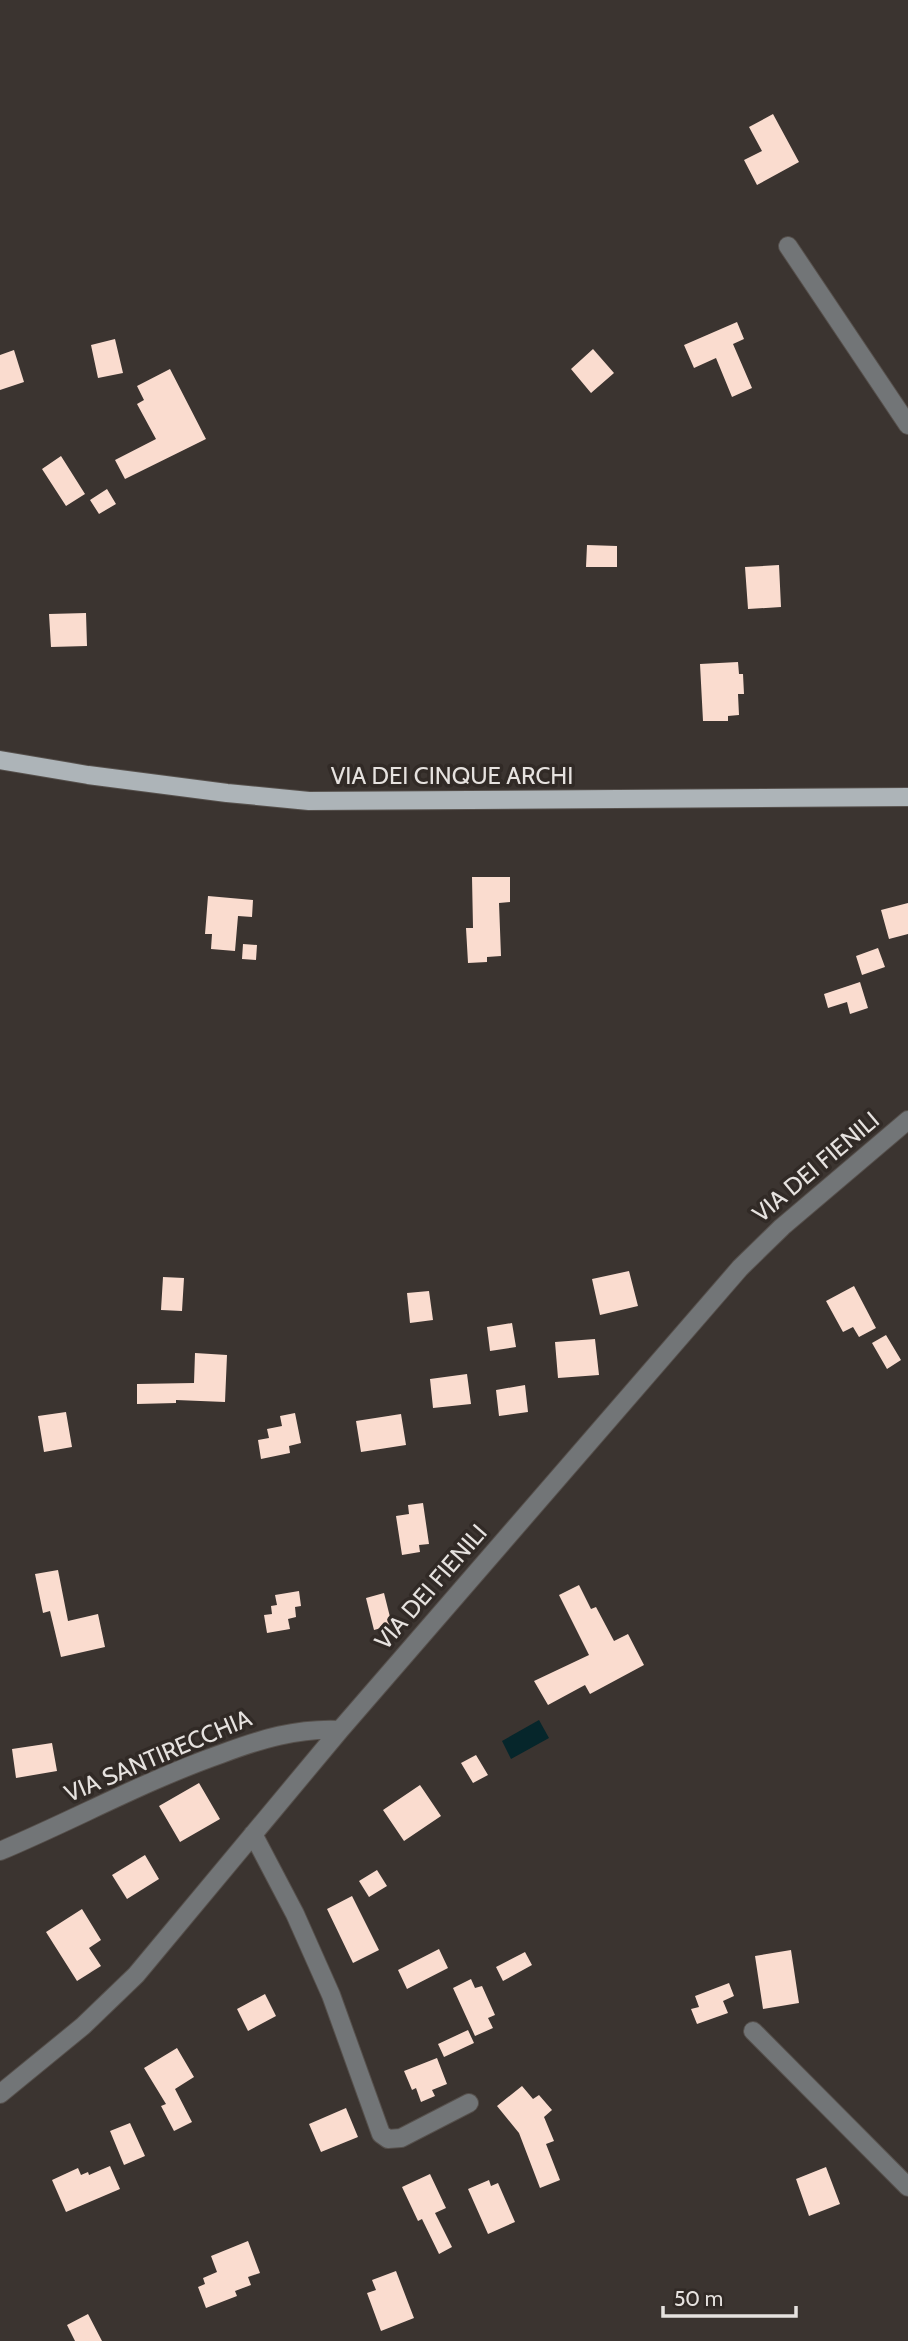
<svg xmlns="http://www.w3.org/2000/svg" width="908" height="2341" font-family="Cabin,sans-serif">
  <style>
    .water { fill: #06262b }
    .building { fill: #fadccf }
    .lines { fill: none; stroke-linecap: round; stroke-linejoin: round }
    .minor-casing { stroke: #56504c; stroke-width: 20 }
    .major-casing { stroke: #56504c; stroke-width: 20 }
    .minor { stroke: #727577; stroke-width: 18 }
    .major { stroke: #adb4b8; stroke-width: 18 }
    .labels { text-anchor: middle; stroke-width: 7; stroke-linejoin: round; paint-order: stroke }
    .street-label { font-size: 24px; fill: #e6e2df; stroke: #312a26 }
  </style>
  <rect width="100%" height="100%" fill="#3b3430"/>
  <path class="water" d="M539,1720l10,18 -38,21 -9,-18z"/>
  <path class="building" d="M773,114l26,48 -42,23 -13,-25 18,-9 -13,-24z
    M737,322l7,17 -11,5 19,44 -20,9 -16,-39 -22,10 -10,-23z
    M115,339l8,34 -25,5 -7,-33z
    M593,349l21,24 -23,20 -20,-24z
    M14,350l10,32 -24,8v-35z
    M170,369l36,70 -81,40 -10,-19 41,-21 -19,-35 7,-4 -7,-14z
    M61,456l24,38 -19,12 -24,-37z
    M107,489l9,15 -17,10 -9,-14z
    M587,545l30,1v21h-31z
    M779,565l2,42 -33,2 -3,-42z
    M86,613l1,33 -36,1 -2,-33z
    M738,662l1,12h4l1,20h-6l1,21 -11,1v5h-25l-3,-57z
    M472,877h38v25l-11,1 2,53 -14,1v5l-19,1 -2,-35h7z
    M208,896l45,4 -1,17 -14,-1 -3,35 -24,-2 1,-15h-7z
    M908,903v31l-19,5 -8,-29z
    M243,944l14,1 -1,15 -14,-1z
    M878,948l7,19 -23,8 -6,-19z
    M860,982l8,26 -18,6 -3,-12 -19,6 -4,-14z
    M629,1271l9,35 -38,9 -8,-36z
    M163,1277l21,1 -2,33 -21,-1z
    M854,1286l22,42 -17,9 -6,-10 -10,5 -17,-31z
    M429,1291l4,29 -23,3 -3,-30z
    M512,1323l4,24 -26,4 -3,-24z
    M886,1335l15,25 -14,9 -15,-26z
    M595,1339l4,36 -41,3 -3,-36z
    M195,1353l32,2 -2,47 -49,-2v3l-39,1v-20l57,-1z
    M467,1374l4,30 -38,4 -3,-29z
    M525,1385l3,27 -29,4 -3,-26z
    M66,1412l6,35 -28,5 -6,-36z
    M295,1413l6,30 -12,3 1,7 -29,6 -3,-19 11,-2 -2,-9 15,-3 -2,-10z
    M401,1414l5,31 -45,7 -5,-31z
    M423,1503l6,41 -10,1 1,7 -18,3 -6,-39 13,-2 -1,-9z
    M58,1570l10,51 30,-7 7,33 -44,10 -11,-46 -7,2 -8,-39z
    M579,1585l12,24 5,-2 18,34 14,-7 16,31 -54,29 -5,-9 -37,20 -14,-24 55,-26 -30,-60z
    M299,1591l2,15 -6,1 1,10 -8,2 2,10 -23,4 -3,-18 8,-1 -1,-8 6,-1 -2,-10z
    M384,1593l8,32 -18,5 -8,-32z
    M52,1743l5,28 -41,7 -4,-29z
    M476,1755l12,20 -15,8 -12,-20z
    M199,1783l21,36 -40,23 -21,-36z
    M420,1785l21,31 -37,25 -21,-31z
    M145,1855l14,24 -32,20 -15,-24z
    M377,1870l10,16 -18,11 -10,-16z
    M352,1896l27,54 -26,13 -26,-54z
    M82,1909l19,31 -12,8 12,18 -24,15 -31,-49z
    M439,1949l9,19 -41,21 -9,-19z
    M791,1950l8,53 -36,6 -8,-53z
    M525,1952l7,13 -29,16 -7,-14z
    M471,1979l4,9 7,-2 13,29 -7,3 5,10 -18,8 -22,-48z
    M729,1983l5,13 -11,5 5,12 -31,11 -6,-15 8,-2 -4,-11z
    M265,1994l11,22 -28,15 -11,-22z
    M468,2030l6,13 -30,14 -6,-13z
    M177,2048l17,29 -19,12 17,33 -18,9 -13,-25 5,-2 -22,-36z
    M437,2058l10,26 -15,6 3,6 -14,6 -5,-14 -4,2 -8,-19z
    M522,2086l11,13 6,-4 13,15 -8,7 10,24 -8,3 14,36 -20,8 -21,-55 -22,-27z
    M346,2108l12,29 -37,15 -12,-28z
    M130,2123l15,33 -21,9 -14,-34z
    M110,2166l10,23 -54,23 -14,-32 26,-12 3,7 7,-3 1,3z
    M826,2167l14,37 -31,12 -13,-37z
    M430,2174l16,34 -11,5 17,34 -13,7 -17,-35 -4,2 -16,-34z
    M489,2180l2,6 7,-3 17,39 -27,12 -20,-45z
    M248,2241l12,32 -12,4 3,8 -16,6 2,5 -31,12 -8,-21 7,-3 -2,-6 14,-6 -6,-16z
    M396,2271l18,47 -33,13 -14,-38 9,-3 -4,-10z
    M88,2314l14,27h-27l-8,-16z"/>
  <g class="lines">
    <g class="minor-casing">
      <path id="minor" d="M788,246l120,179
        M253,1834l42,80 36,81 50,139 7,5 13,-1 68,-35
        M0,1851c74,-31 144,-70 221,-97 40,-15 76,-26 119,-24
        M753,2031l155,156
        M0,2094l83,-68 53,-51 204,-245 400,-462 42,-41 126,-107"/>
    </g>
    <g class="major-casing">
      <path id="major" d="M0,760l88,15 139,18 82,8 599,-4"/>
    </g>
    <use href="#minor" class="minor"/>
    <use href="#major" class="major"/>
  </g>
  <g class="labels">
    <g class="street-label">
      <text x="452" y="784">VIA DEI CINQUE ARCHI</text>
      <text transform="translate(816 1167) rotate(-40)" y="8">VIA DEI FIENILI</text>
      <text transform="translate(431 1587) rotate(-49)" y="8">VIA DEI FIENILI</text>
      <text transform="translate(158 1756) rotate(-23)" y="8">VIA SANTIRECCHIA</text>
    </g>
  </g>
  <path d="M663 2306v10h133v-10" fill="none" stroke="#e6e2df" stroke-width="3.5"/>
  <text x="674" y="2306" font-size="21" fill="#e6e2df" stroke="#312a26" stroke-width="5" paint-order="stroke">50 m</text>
</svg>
